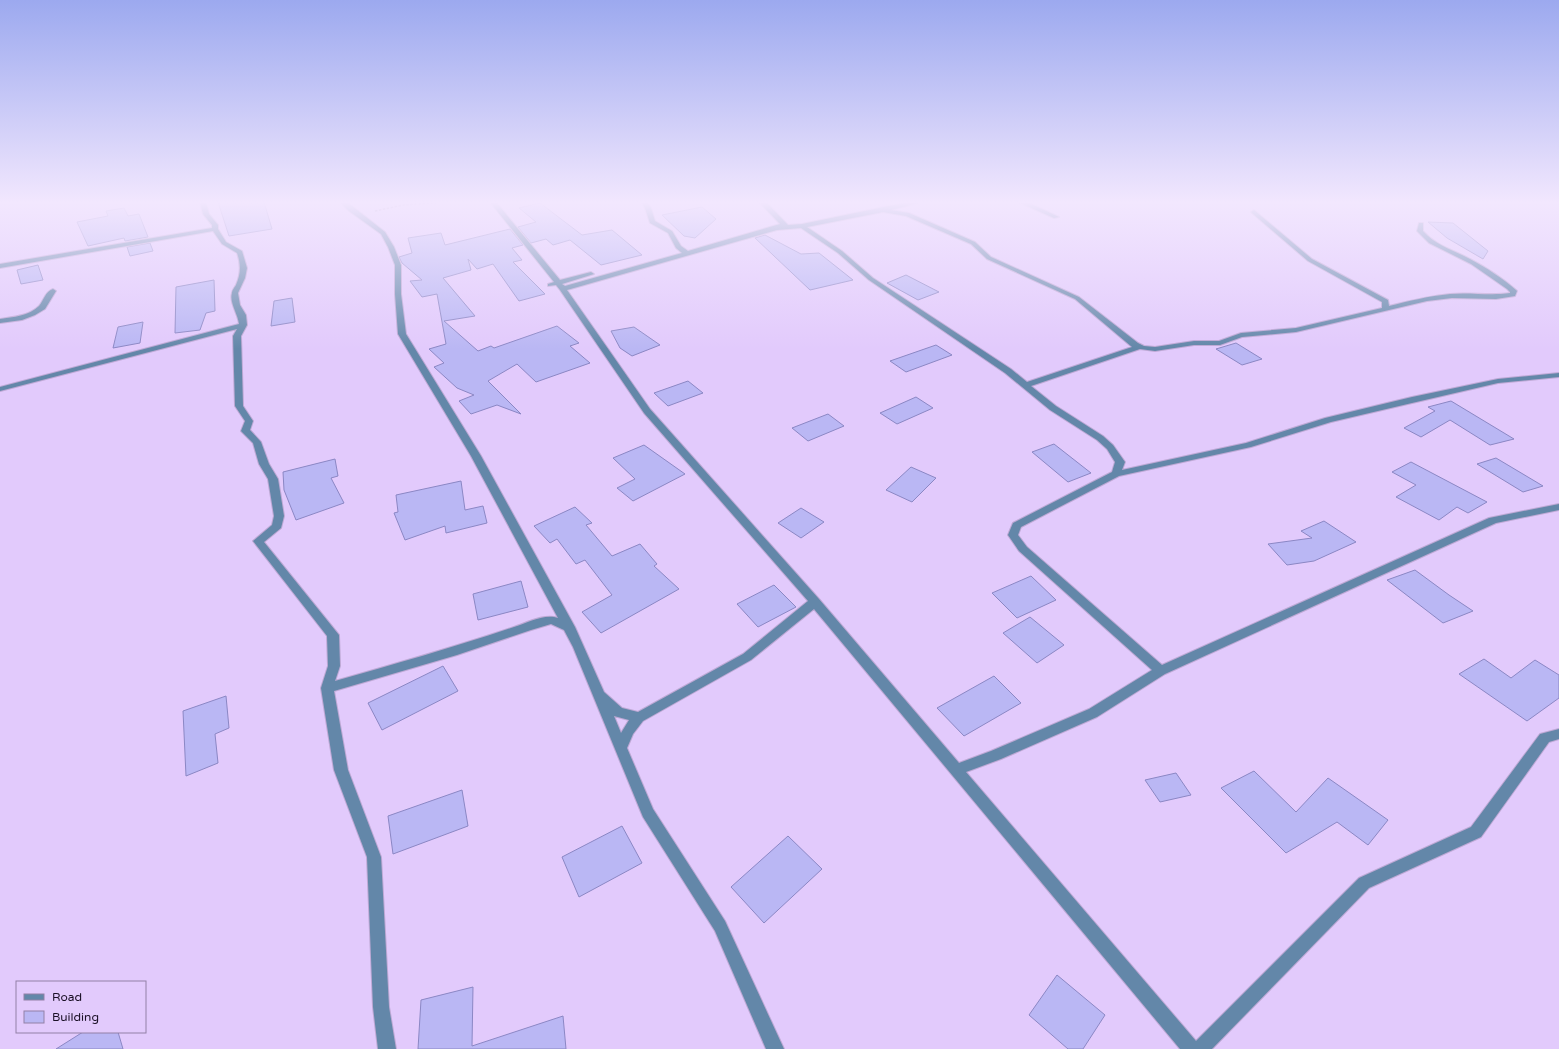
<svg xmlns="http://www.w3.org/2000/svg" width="1559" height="1049" font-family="'Varela Round',sans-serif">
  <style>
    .building { fill: #bab7f4; stroke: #8b87c4 }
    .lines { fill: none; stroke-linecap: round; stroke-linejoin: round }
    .minor-casing { stroke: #bea9d5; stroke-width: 2 }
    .path { stroke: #89779c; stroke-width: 1.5; stroke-dasharray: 2.5 1.5; stroke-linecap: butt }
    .minor { fill: #6387a9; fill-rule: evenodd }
  </style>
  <rect width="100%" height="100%" fill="#e2cafc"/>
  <path class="building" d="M218,202h46l8,27 -43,7z
    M540,203l42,32 30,-5 30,25 -41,10 -31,-25 -17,5 -7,-6 -15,4 -13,-16 18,-5 -17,-14z
    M702,207l14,12 -21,19 -11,-2 -22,-21z
    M124,208l4,8 11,-2 9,23 -23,4 -1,-3 -36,8 -11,-24 31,-6 -2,-5z
    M1428,222l25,1 35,28 -5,8 -36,-21z
    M510,229l13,16 -11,3 10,12 -9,2 32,32 -26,7 -26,-37 -16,5 -9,-10 3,11 -28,8 32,38 -31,5 34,30 13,-5 3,2 63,-22 22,17 -9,3 20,17 -54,19 -19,-18 -29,17 33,33 -24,-9 -26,9 -12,-13 15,-6 -17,-7 -23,-21 10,-4 -15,-14 17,-5 -9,-50 -15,3 -12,-16 12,-1 -20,-17 -3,-6 13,-4 -4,-15 33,-5 4,12z
    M765,235l36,19 18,-1 34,27 -43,10 -55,-52z
    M150,243l3,8 -23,5 -3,-9z
    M38,265l5,15 -22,4 -4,-14z
    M906,275l33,17 -21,8 -31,-17z
    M214,280l1,31 -9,2 -6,17 -25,3 1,-46z
    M292,298l3,24 -24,4 3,-25z
    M143,322l-3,21 -27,5 5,-21z
    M634,327l26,18 -28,11 -12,-8 -9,-17z
    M1236,343l26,16 -20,6 -26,-16z
    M936,345l16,10 -46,17 -16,-11z
    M688,381l15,12 -35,13 -14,-13z
    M916,397l17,11 -36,16 -17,-11z
    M1451,401l63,38 -24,6 -40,-25 -29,17 -17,-9 31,-17 -7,-4z
    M828,414l16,12 -36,15 -16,-13z
    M1054,444l37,29 -23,9 -36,-30z
    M644,445l41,29 -52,27 -16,-13 18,-9 -22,-21z
    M1496,458l47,28 -20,6 -46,-28z
    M335,459l3,17 -7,2 13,25 -48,17 -12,-30 -1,-18z
    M1411,462l76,40 -19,11 -11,-6 -18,13 -43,-23 20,-12 -24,-13z
    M911,467l25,11 -24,24 -26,-12z
    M461,481l4,29 18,-4 4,17 -41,10 -1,-7 -40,14 -11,-27 4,-1 -2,-17z
    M575,507l17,16 -6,2 26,31 28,-12 17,20 -3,2 25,23 -78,44 -19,-21 30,-17 -27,-35 -9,4 -19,-25 -7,4 -16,-17z
    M801,508l23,14 -23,16 -23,-15z
    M1324,521l32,21 -42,19 -27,4 -19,-21 44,-6 -11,-7z
    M1415,570l34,25 24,16 -30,12 -56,-43z
    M1031,576l25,24 -39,18 -25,-25z
    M521,581l7,26 -50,13 -5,-26z
    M774,585l22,22 -38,20 -21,-23z
    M1030,617l34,28 -27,18 -34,-30z
    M1484,659l27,19 24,-18 24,15v23l-32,23 -68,-47z
    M443,666l15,25 -76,39 -14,-27z
    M994,676l27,27 -57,33 -27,-28z
    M226,696l3,32 -14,6 3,29 -32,13 -3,-65z
    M1254,771l42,41 32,-34 60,42 -20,25 -31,-23 -51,31 -65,-65z
    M1176,773l15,22 -31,7 -15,-22z
    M462,790l6,36 -75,28 -5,-38z
    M622,826l20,37 -63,34 -17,-40z
    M788,836l34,33 -58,54 -33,-36z
    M1057,975l48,40 -22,34h-15l-39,-34z
    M473,987l-1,59 91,-30 3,33h-148l3,-49z
    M83,1032h35l5,17h-67z"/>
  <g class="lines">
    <g class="minor-casing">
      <path id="minor" d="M200,202h6l3,12 9,11v4l8,13 16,9 5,17 -2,10 -7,15 2,12 6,10 1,10 -6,11 2,70 10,15 -3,9 11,12 8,22 9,15 6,37 -3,12 -17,14 75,93 1,31 -5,15c60,-17 120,-34 179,-54 12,-4 31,-14 44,-9l-87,-162 -73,-122 -3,-40v-29l-7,-18 -7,-13 -32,-23 -9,-9h7l38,30 9,15 7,18v29l5,40 75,122 94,171 29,65 18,16 16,4 105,-58 65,-53 -164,-188 -84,-123 -4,-5 -8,1v-2l6,-2 -64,-80h6l64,78 31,-8 3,2 -32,10 3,2 117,-33 -6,-5 -8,-15 -18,-10 -5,-15 -4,-6h6l4,6 4,13 17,10 9,15 7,5 92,-27 -21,-22h7l22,23 14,-1 106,-22h14l-31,8 18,3 66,29 16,15 88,40 59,46 6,3 11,1 39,-6h25l22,-8 55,-5 86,-20v-6l-74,-41 -56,-48 -1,-1 3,-2 58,49 76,41 1,6c20,-5 40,-10 61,-12 20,-2 40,2 60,-1v-1l-3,-3 -36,-25 -42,-21 -12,-12 2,-8h4v8c13,15 31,19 47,28 17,9 32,19 46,31l1,1 -2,5 -19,3 -44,-1 -25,3 -131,31 -54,5 -22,8h-26l-39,6 -15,-2 -109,37 25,20 47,30 10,9 12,17 -3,8 124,-27 79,-25 87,-21 86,-18 61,-6v4l-61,6 -86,20 -81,19 -80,25 -132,29 -98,51 -3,8 9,12 135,118 327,-147 70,-14v6l-63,13 -331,151 -68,43 -96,42 -35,13 230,269 163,-163 112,-51 69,-93 19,-5v10l-10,3 -68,95 -112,51 -157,161h-32l-366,-440 -63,51 -108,61 -10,13 -6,14 26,61 72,112 59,128h-18l-51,-118 -72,-114 -70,-170 -9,-17 -13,-6 -20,6 -74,25 -123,36 14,79 33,87 8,150 7,42h-18l-5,-42 -6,-150 -33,-87 -13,-82 7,-22 -1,-30 -74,-95 19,-16 2,-9 -6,-37 -9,-15 -6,-21 -12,-12 4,-10 -10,-15 -2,-70 4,-7 -237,62v-4l239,-63c-1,-10 -10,-22 -7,-31 0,-3 3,-6 4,-8 5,-11 5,-21 1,-32l-15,-9 -9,-13 -213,37v-4l212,-36v-3l-9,-11zM883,212l23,4 65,28 16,15 88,40 57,48 -105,35 -16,-13 -138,-91 -31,-27 -35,-24zM801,228l37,25 31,27 136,93 45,37 47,30 10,9 8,13 -3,10 -99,51 -5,12 11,16 133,119 -63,39 -98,42 -32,12 -140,-164 -169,-190 -83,-119 210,-60zM614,716l15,4 -8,13z
        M1018,202h9l32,15 -5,1z
        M53,289l3,2 -11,18 -10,6 -13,5 -22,3v-4c13,-2 29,-3 39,-13 5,-6 6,-14 14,-17z"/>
    </g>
    <path class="path" d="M375,211l28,-6 44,-3"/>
    <use href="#minor" class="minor"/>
  </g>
  <linearGradient id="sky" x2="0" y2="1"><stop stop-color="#9ca9ef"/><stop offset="0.58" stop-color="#f2e7fe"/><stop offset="1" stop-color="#f2e7fe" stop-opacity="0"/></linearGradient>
  <rect width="1559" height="349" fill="url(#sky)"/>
  <rect x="16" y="981" width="130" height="52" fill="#e2cafc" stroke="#9280a6"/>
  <rect x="24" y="994" width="20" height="6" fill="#6387a9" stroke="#9280a6"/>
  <text x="52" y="1001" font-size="12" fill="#1b1026">Road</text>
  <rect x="24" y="1011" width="20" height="12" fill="#bab7f4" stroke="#9280a6"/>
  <text x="52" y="1021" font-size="12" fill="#1b1026">Building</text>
</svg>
